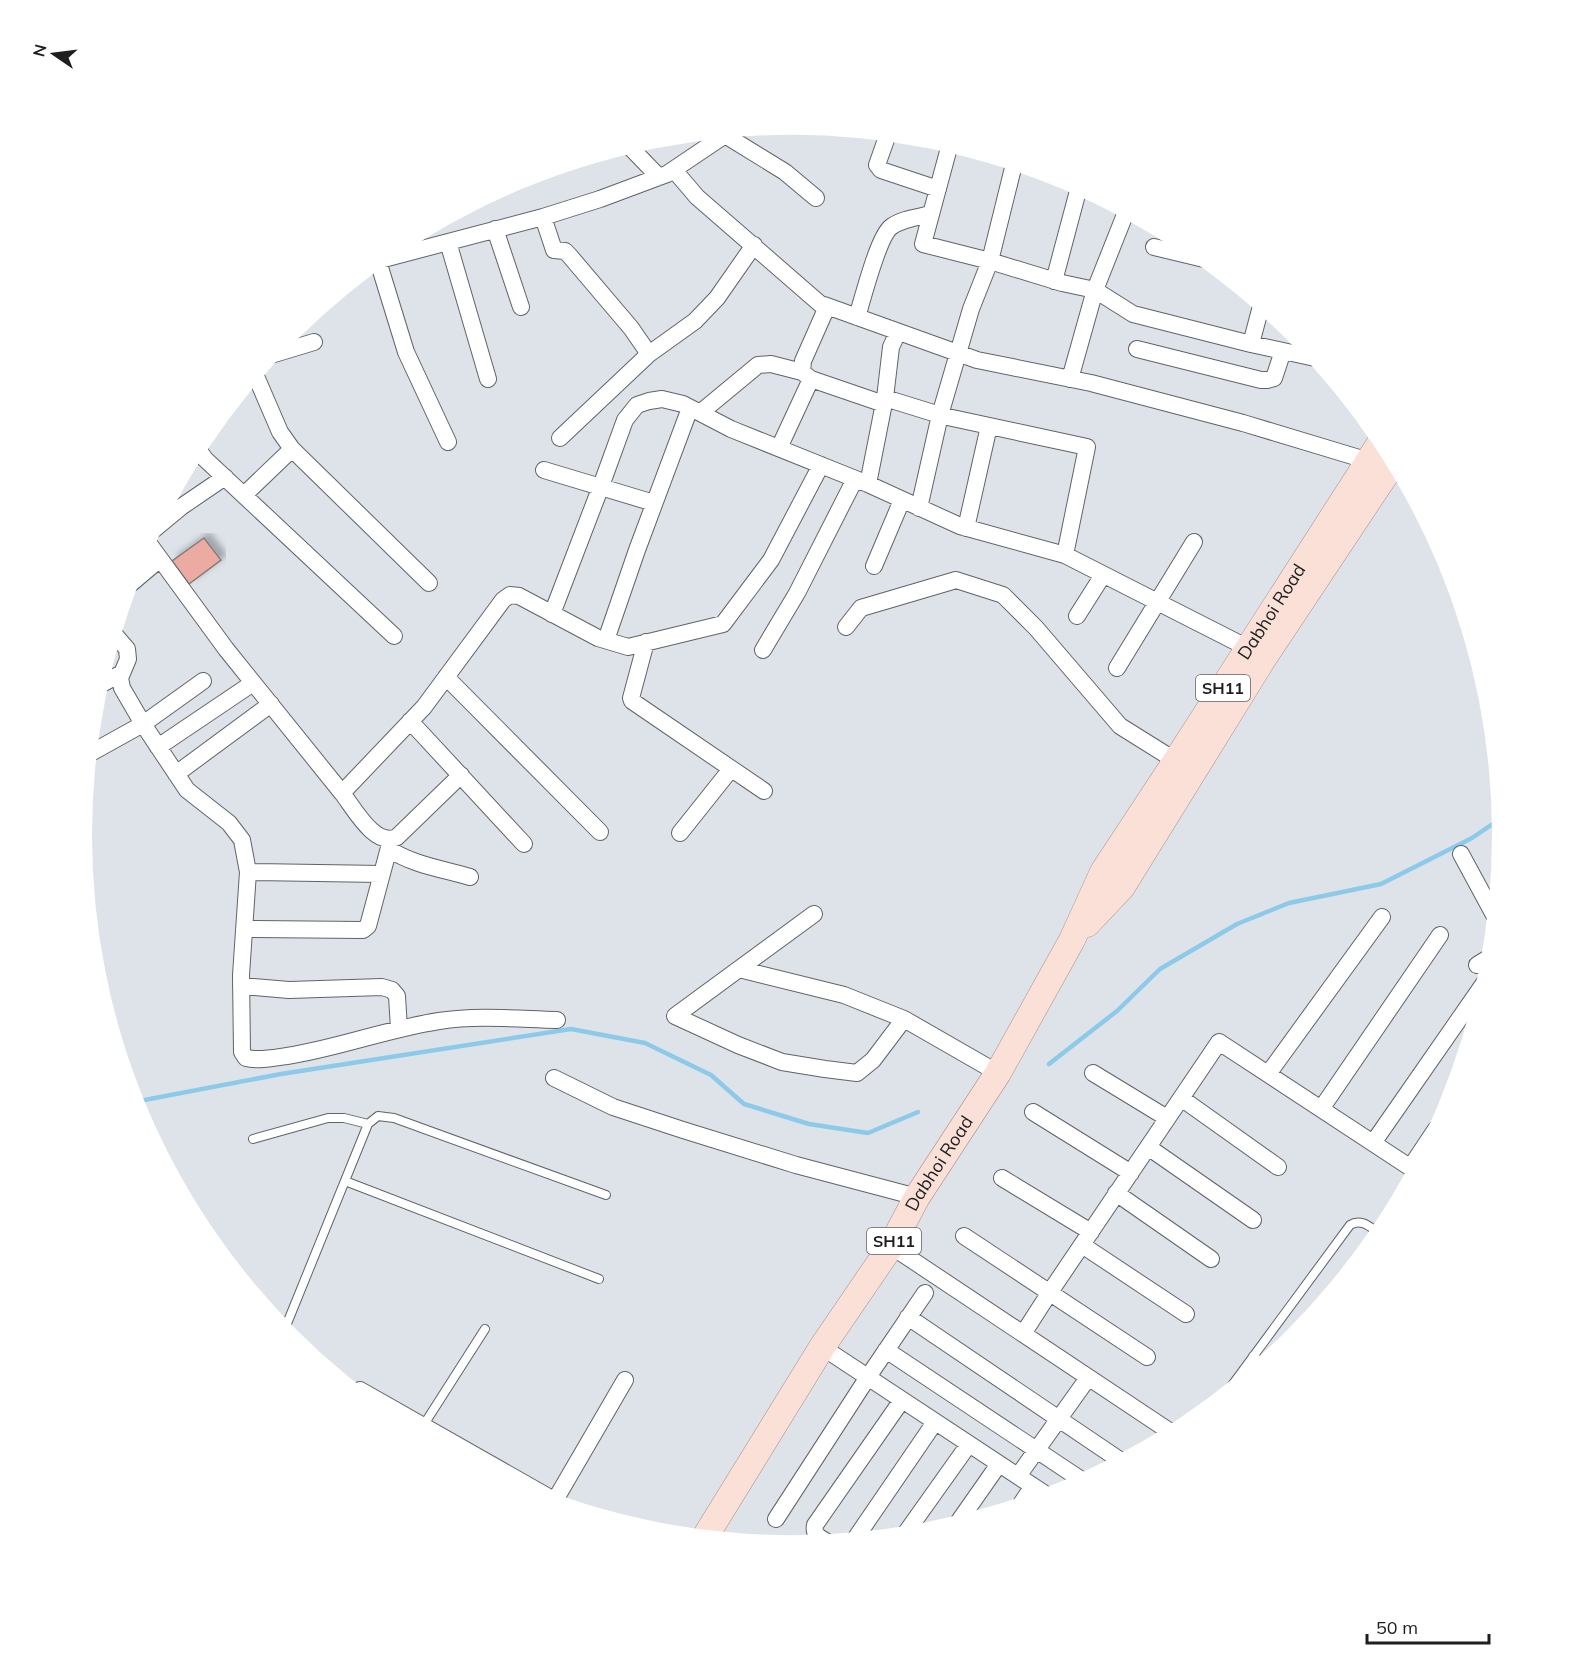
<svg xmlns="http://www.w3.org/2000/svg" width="1583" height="1670" font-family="Mulish,sans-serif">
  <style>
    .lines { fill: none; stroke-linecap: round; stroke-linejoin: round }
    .stream { stroke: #8dcaea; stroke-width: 4.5 }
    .building { fill: #ebaba3; stroke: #847c7a; stroke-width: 1.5; filter: url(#shadow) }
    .service-casing { stroke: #5f6469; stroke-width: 10 }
    .minor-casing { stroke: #5f6469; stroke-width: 18 }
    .primary-casing { stroke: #ac8f86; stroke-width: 27 }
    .service { stroke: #fff; stroke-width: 8 }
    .minor { stroke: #fff; stroke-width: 16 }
    .primary { stroke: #fbe0d7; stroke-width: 26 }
    .labels { text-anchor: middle; stroke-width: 5; stroke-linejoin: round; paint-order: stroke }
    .shield { fill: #fff; stroke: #606263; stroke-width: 1.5 }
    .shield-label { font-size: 16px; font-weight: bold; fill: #1c1e20 }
    .street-label { font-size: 18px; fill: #1c1e20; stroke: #fff }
  </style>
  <defs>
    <filter id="shadow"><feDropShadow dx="5.5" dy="-5.5" stdDeviation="3" flood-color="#0004"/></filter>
  </defs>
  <rect width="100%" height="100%" fill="#dde3e9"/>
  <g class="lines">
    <path class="stream" d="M1049,1064l68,-53 43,-42 77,-45 52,-21 92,-19 91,-46 28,-19
      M134,1102l147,-28 290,-45 74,14 66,32 33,29 65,20 59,9 50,-21"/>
  </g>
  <path class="building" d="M204,538l17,22 -32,24 -17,-23z"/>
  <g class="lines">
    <g class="service-casing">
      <path id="service" d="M253,1139l75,-21h16l24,6
        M345,1181l254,98
        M284,1331l84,-207 10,-8 16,2 212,77
        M1253,1356l10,7
        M1227,1392l123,-167c11,-7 20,2 29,8
        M423,1426l62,-97"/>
    </g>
    <g class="minor-casing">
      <path id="minor" d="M888,134l-11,31 4,5 57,19
        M725,135l60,37 31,26
        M950,144l-27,100 67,17 72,22 33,7 38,24 118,30 64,14
        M629,146l30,31
        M674,170l23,27 129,112 -23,52 -1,11 9,7 73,25
        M543,217l11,33 11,1 4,4 62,73 18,26
        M495,229l26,78
        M448,242l40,137
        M1154,247l50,12
        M376,261l167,-44 57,-18 67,-25 58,-39 5,-4
        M378,261l28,91 42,90
        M1054,281l25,-94
        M824,305l153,55 114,23 152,40 126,38
        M857,317c6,-19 21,-80 34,-90 10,-8 28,-10 40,-13
        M898,332l-7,15 -6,51 -17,86 92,42 105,29 183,93 7,5
        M1251,344l10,-38
        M1137,349l124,31h6l7,-2 9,-27
        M271,355l43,-13
        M255,374l25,58 12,17 137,134
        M1070,379l25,-89 31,-78
        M885,398l58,18 144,31 -22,108
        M700,413l58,-48 13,-1 31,8
        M560,438l89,-84 46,-33 22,-23 37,-53
        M197,448l8,11 189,177
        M779,448l32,-69
        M544,470l110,33
        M244,495l48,-46
        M919,508l21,-93 31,-106 19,-48 24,-97
        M966,528l23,-102
        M152,531l29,-24 44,-30
        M147,541l79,108 116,144 82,-86 79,-107 7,-5 9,1 79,42 30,9 95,-23 48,-64 50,-95
        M874,566l28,-66
        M128,586l32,-27
        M552,614l49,-128 24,-66 12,-15 12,-4 13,-2 21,5 48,25 137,55
        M1077,616l26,-41
        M846,627l15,-19 95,-28 47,15 33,33 84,98 56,35
        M114,634l13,15 1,10 -8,19 2,10 21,36 44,66 42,33 13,17 6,32 -7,103 1,77 4,6c13,3 27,0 41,-2 51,-8 100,-27 152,-35 39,-6 79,-2 118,-1
        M606,640l31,-90 53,-142
        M646,642l-15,56 1,3 132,90
        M763,650l34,-57 58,-114
        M1117,668l77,-126
        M446,677l154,155
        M98,686l24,-13
        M410,721l114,123
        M158,747l95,-64
        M89,754l54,-30 60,-43
        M176,774l95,-70
        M342,793c12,15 33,55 55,44l64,-62
        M680,833l51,-64
        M389,849c24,16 54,20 81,28
        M1461,854l33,61
        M248,872l134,2
        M814,914l-139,102 63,29 44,17 43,7 32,4 16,-13 31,-41 94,54
        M244,929l119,1 5,-4 23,-86
        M1477,965l13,-8
        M739,969l105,26 60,24
        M241,986l48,4 93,-3 10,3 5,6 2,33
        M1093,1073l74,45
        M1268,1074l114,-157
        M554,1078l59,29 70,23 113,35 121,32
        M1181,1098l97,69
        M1321,1109l119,-174
        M1033,1112l98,61
        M1373,1143l114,-164
        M1148,1147l105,73
        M1410,1168l26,-39
        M1002,1178l89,54
        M1116,1193l95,66
        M964,1236l183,121
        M1082,1245l104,69
        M891,1246l281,187
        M908,1317l213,144
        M1023,1334l27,-42 169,-250 195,128
        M822,1347l226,149
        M886,1350l197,131
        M360,1390l199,113
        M1018,1476l70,-98
        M554,1502l71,-122
        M1021,1504l12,-18
        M776,1519l92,-142 57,-84
        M957,1524l42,-60
        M905,1534l64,-90
        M855,1539l80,-117
        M827,1542c-8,-5 -14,-7 -12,-17l87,-125"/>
    </g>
    <g class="primary-casing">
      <g id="primary">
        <path d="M1087,924l35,-37 141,-228 131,-197"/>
        <path id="s1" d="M705,1537l117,-190 69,-101 26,-49 81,-124 74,-133 31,-68 73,-111 206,-321"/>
      </g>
    </g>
    <use href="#service" class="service"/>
    <use href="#minor" class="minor"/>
    <use href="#primary" class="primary"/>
  </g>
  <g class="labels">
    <g class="shield">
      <rect x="1196" y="675" width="54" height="26" rx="4.5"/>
      <rect x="867" y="1228" width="54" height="26" rx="4.5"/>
    </g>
    <g class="shield-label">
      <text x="1223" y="694">SH11</text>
      <text x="894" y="1247">SH11</text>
    </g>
    <g class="street-label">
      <text dy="6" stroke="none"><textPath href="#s1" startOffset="1086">Dabhoi Road</textPath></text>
      <text dy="6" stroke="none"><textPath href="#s1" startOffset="441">Dabhoi Road</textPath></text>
    </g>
  </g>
  <path d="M0 0H1583V1670H0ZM92 835a700 700 0 1 1 1400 0a700 700 0 1 1-1400 0Z" fill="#fff" fill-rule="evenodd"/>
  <g transform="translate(54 54) rotate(284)" stroke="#ffffff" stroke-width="4.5" paint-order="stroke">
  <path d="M0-4.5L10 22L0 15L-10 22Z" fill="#1c1e20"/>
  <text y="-9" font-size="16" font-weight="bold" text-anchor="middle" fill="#1c1e20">N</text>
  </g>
  <path d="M1367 1634v9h122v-9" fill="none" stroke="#1c1e20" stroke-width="3"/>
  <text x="1376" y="1634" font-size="18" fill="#1c1e20" stroke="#ffffff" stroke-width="4.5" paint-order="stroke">50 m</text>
</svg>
